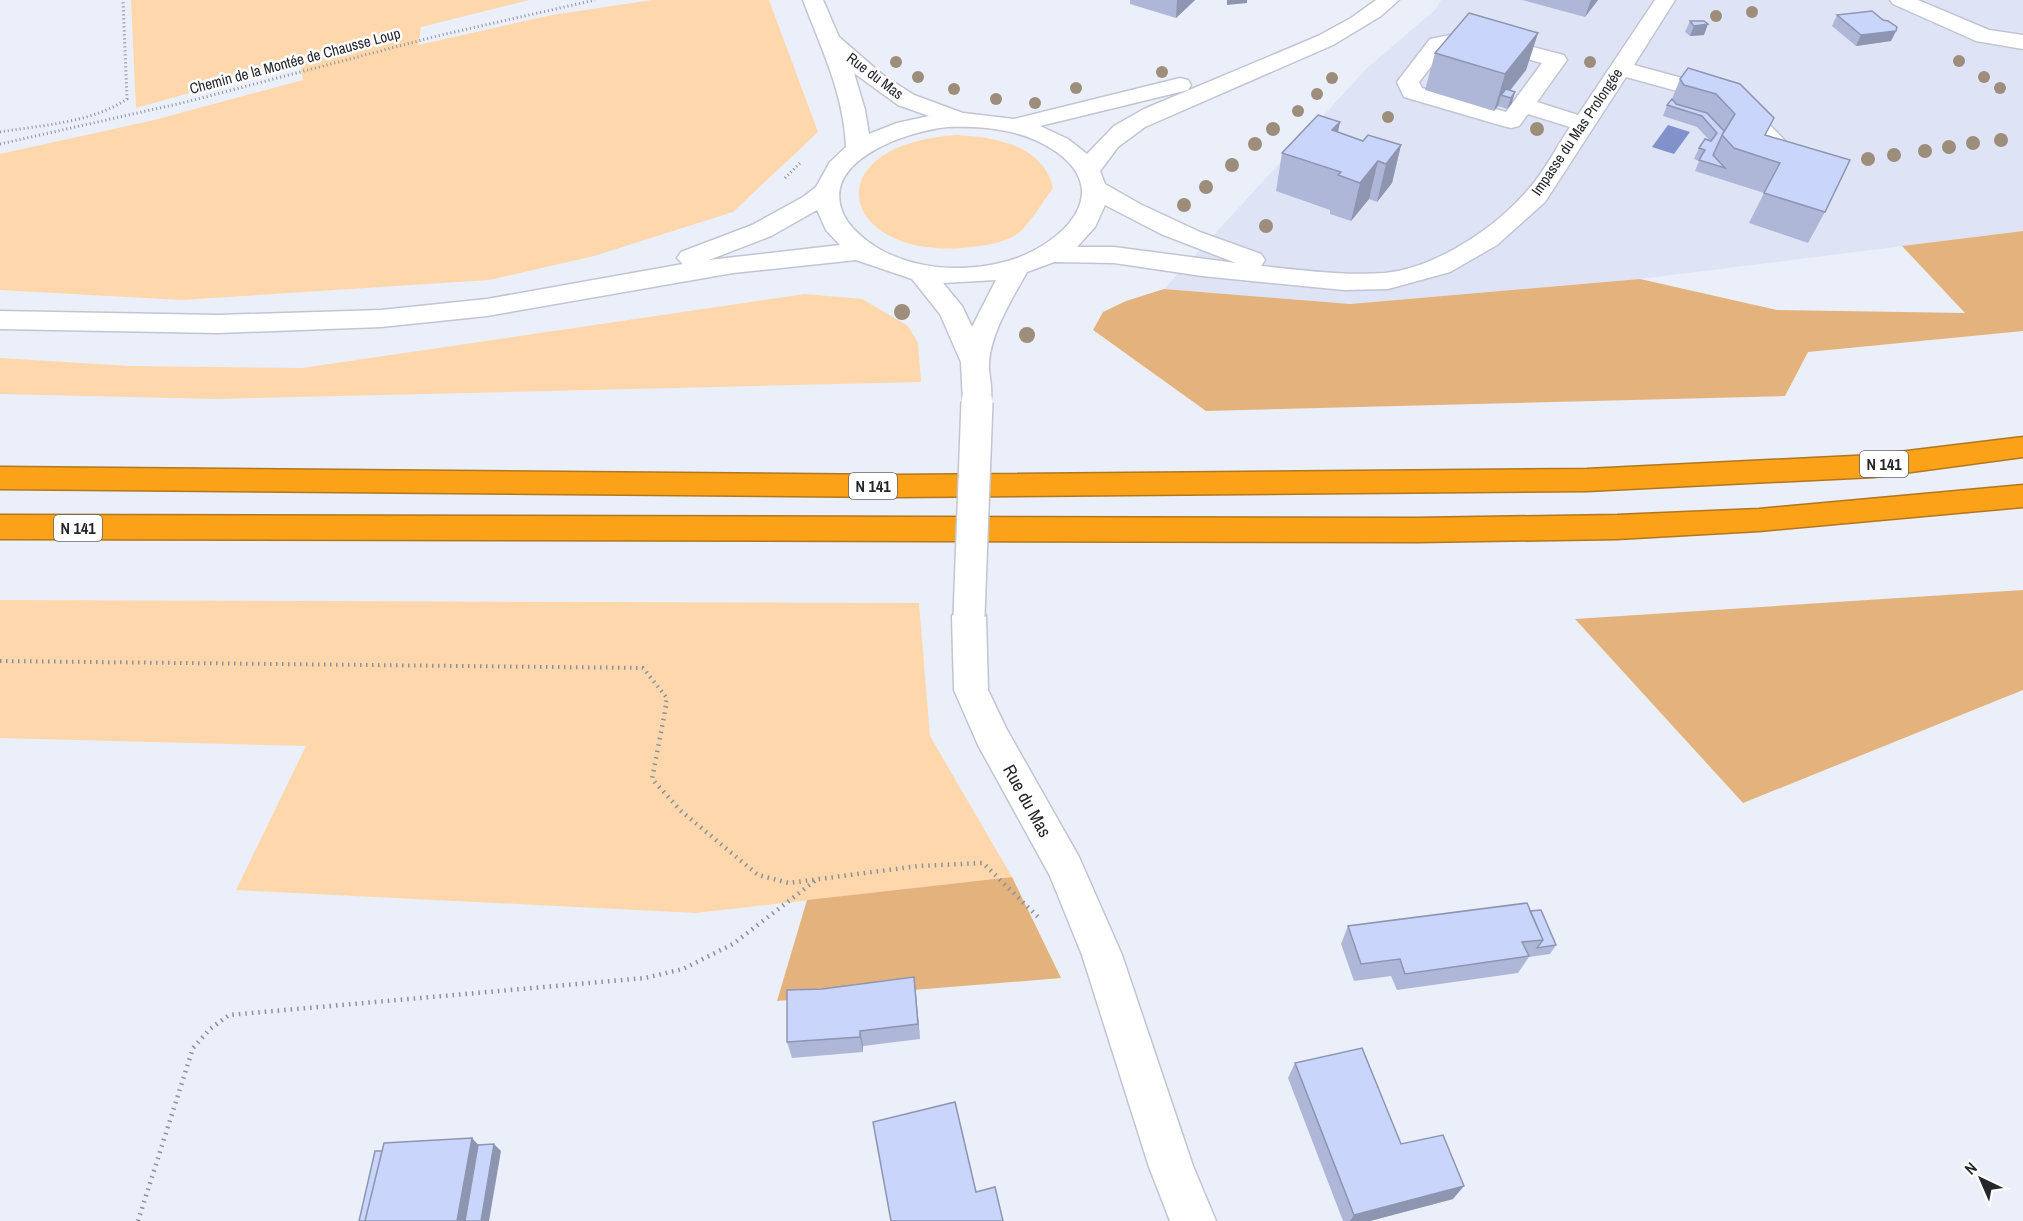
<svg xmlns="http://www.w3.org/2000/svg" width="2023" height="1221" font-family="'Archivo Narrow',sans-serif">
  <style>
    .built { fill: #dee4f6 }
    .green { fill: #fed7ac }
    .forest { fill: #e4b37d }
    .water { fill: #8191cc }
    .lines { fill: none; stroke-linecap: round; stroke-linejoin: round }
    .minor-casing { stroke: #c2c5d1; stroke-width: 3 }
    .highway-casing { stroke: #b1771f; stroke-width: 3 }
    .path-far2 { stroke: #8e9199; stroke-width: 3; stroke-dasharray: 1 3; stroke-linecap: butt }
    .path-far1 { stroke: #8e9199; stroke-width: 4; stroke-dasharray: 1.5 4.5; stroke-linecap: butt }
    .path { stroke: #8e9199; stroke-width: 4.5; stroke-dasharray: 1.5 5; stroke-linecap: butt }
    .minor { fill: #fff; fill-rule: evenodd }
    .highway { fill: #fca219; fill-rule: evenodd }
    .minor-bridge-casing { stroke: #c2c5d1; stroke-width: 34; stroke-linecap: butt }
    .minor-bridge { stroke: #fff; stroke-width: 31 }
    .tree { fill: #9d8d7b }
    .wall { fill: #aeb7d8 }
    .shaded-wall { fill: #8d95b0 }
    .building { fill: #cad5fb; stroke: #8d95b0; stroke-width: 1.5 }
    .labels { text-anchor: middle; stroke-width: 5; stroke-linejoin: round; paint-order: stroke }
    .far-street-label { font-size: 15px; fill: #25272b; stroke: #fff }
    .shield { fill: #fff; stroke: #66686b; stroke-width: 1.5 }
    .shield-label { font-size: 16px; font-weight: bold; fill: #25272b }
    .street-label { font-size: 18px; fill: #25272b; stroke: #fff }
  </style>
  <rect width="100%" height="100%" fill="#ebeffa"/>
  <path class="built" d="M1441,0h582v231l-383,48 -290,25 -186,-15 203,-221 68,-58z"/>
  <path class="green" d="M131,0h398l-108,27 -3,18 134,-30 100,-15h117l49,132 -85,80 -139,44 -105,24 -308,20 -181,-10v-136l154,-34 149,-40 -3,-18 -164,46z
    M957,135c38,2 86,10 96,53 -9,12 -25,39 -37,47 -14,9 -36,11 -53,13 -126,9 -149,-104 -6,-113z
    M805,294l57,5 46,27 10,17 3,39 -706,17 -215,-5v-36l130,8 172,2z
    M0,600l919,3 11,133 82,141 -316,36 -460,-23 70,-144 -306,-8z"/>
  <path class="forest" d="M2023,231v100l-215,21 -23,44 -579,15 -113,-81 10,-18 23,-11 38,-12 186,15 290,-25 137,31 188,3 -63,-67z
    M2023,590v100l-280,113 -168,-184z
    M1012,877l49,101 -284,23 30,-101z"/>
  <path class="water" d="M1668,125l22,7 -16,22 -22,-7z"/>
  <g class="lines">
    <g class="minor-casing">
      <path id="minor" d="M803,0h20l16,37 44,38 31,20 49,18 51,6 166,-41 8,2 3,5 -3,5 -148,36 28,13 19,15 27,-28 30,-17 174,-73 33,-18 25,-18h23l-18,16 -48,29 -188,82 -27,20 -18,24 5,13 35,20 60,28 61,22 4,6 -4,6c41,4 83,10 124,7 50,-5 109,-44 141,-81 17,-18 30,-44 44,-65l-42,-13 -9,12 -8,2 -8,-2 -99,-29 -7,-15 33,-43 41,-8 93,24 3,5 -30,42 41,13 77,-115h20l-41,65 92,25 34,25 47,48 -3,5 -9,2 -9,-2 -42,-43 -34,-25 -84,-23 -81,125 -48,43 -47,27 -62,17 -44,1 -142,-14 -88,-13 -60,-1 -27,10c-15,27 -36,60 -38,91 -1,15 7,32 -2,46l-10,3 -10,-3 -4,-7 -2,-40 -21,-48 -28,-35 -56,-19 -123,13 -246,43 -106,11 -163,6 -218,-4v-18l218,4 163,-5 106,-11 196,-35 -6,-6 4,-6 71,-27 51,-28 13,-10 14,-25 16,-15c-2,-53 -25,-99 -43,-147zM1471,44l71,19 -36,49 -84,-24 -3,-6 26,-33zM854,73l44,32 31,11 -32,7 -28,11 -4,-24zM947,127c36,-1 74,2 105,22 67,43 8,97 -44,112 -50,14 -111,8 -149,-27 -8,-7 -15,-16 -18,-26 -15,-51 70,-77 106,-81zM1105,205l56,29 75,29 -122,-16h-37l18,-20zM817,210l9,20 14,15 -131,15 62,-24zM996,280l-24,47 -10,-21 -19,-23z
        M1890,0h28l71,30 34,5v14l-47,-8 -83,-37z
        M969,603l12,4 5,9 2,74 18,38 73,129 43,98 71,211 23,55h-46l-21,-54 -67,-212 -32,-79 -72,-131 -24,-55 -2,-74 5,-9z"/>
    </g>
    <g class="highway-casing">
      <path id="highway" d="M2023,437v20l-149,20 -287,14 -691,6 -896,-8v-22l896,8 691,-6 287,-14z
        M2023,485v22l-264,24 -142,8 -200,3 -1417,-3v-24l1417,3 200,-3 142,-6z"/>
    </g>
    <path class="path-far2" d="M0,132c42,-7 91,-9 127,-33l-4,-99
      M0,144l186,-42 255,-67 154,-35
      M785,178l16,-16"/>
    <path class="path-far1" d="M0,661l643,7 24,30 -2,9"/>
    <path class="path" d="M666,706l-14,73 29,32 77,64 31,8 129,-17 65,-3 57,56
      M138,1221l55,-173 17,-19 19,-14 416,-37 38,-9 50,-25 83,-64"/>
    <use href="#minor" class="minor"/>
    <use href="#highway" class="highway"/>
    <g class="minor-bridge-casing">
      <path id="minor-bridge" d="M969,616l8,-214"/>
    </g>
    <use href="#minor-bridge" class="minor-bridge"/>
  </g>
  <g class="tree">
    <circle cx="1752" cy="12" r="6"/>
    <circle cx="1716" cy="16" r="6"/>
    <circle cx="1959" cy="61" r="6"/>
    <circle cx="896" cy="62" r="6"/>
    <circle cx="1590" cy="62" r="6"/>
    <circle cx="1162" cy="72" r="6"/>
    <circle cx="918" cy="77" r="6"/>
    <circle cx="1984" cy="77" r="6"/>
    <circle cx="1332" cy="78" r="6"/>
    <circle cx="1076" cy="88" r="6"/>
    <circle cx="2000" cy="88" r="6"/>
    <circle cx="954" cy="89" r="6"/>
    <circle cx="1317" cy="94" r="6"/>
    <circle cx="996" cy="99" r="6"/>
    <circle cx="1035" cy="103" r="6"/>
    <circle cx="1298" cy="111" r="6"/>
    <circle cx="1388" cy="117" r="6"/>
    <circle cx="1273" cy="129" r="7"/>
    <circle cx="1537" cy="129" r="7"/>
    <circle cx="2001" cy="140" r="7"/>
    <circle cx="1973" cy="143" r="7"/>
    <circle cx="1255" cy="144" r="7"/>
    <circle cx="1949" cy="147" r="7"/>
    <circle cx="1925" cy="151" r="7"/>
    <circle cx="1894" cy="155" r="7"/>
    <circle cx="1868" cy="159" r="7"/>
    <circle cx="1232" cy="165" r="7"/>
    <circle cx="1206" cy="187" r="7"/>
    <circle cx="1184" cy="205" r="7"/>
    <circle cx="1266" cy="226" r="7"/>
    <circle cx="902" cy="312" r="8"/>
    <circle cx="1027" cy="335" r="8"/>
  </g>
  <path class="wall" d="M1130,0h65l-19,18 -46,-14z
    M1522,0h76l-13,17z
    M1837,15l59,16 -5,10 -35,5 -24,-20z
    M1690,21l14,14 -14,1 -5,-4z
    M1538,33l-12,37 -16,21 2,12 -5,6 -9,-3 -4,5 -69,-21 10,-37z
    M1688,68l78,67 59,77 -17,31 -59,-20 15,-30 -69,-22 4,-10 -5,-2 5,-11 11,-7 -13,-14 -34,-11 4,-11 5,-6 8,-20z
    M1340,122l-2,10 25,9 38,4 -9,38 -15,19 -8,-3 -18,22 -21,-7v-4l-54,-19 6,-38z
    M1530,911l26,34 -6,9 -21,3 -11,16 -121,17 -6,-14 -37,5 -13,-37 7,-18z
    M914,977l6,62 -57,7v6l-71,6 -5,-16 35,-53z
    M1295,1063l106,81 52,55 -83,22h-27l-55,-143z"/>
  <path class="shaded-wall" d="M1177,0h18l-19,18z
    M1227,0h20v3l-20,2z
    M1591,0h7l-13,17z
    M1708,24l-4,11 -14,1 4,-10z
    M1896,31l-5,10 -35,5 5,-11z
    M1538,33l-12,37 -21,26 -4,-1 -3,11 -4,5 11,-37z
    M1515,92l-3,11 -5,6 4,-11z
    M1340,122l-8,37 -8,9 8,-38z
    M1401,145l-9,38 -15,19 9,-38z
    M1378,161l-9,38 -18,22 9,-38z
    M914,977l2,17 4,45 -2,-15z
    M860,1031l3,15v6l-3,-15z
    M472,1138l13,14 -12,69h-16z
    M494,1144l7,7 -12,70h-8z
    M1464,1186l-11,13 -83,22h-20l4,-6z"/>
  <path class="building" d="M1872,11l11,9 5,1 9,6 -1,4 -35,4 -24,-20z
    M1469,13l69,20 -33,41 -70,-21z
    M1690,21h14l4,3 -14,2z
    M1688,68l52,16 34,34 -9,17 85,25 -25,52 -61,-19 16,-30 -46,-15 -12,-13 13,-21 -19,-20 -32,-9 -4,-6z
    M1506,89l9,3 -4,6 -10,-3z
    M1672,99l4,5 31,9 17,18 -11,24 12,13 -26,-8 6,-10 -6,-2 6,-9 6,2 6,-8 -15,-17 -35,-11z
    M1318,115l22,7 -8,8 31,11 5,-6 33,10 -15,19 -8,-3 -18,22 -22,-8 3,-3 -59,-19z
    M1527,903l16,37 -21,2 7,14 -124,18 -5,-15 -39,5 -13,-38z
    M1541,910l15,35 -19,3 6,-8 -13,-29z
    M914,977l4,47 -58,7v6l-73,5v-52l35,-1z
    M1362,1048l39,96 42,-9 21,51 -110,29 -59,-152z
    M955,1102l21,90 19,-5 8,34h-112l-18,-99z
    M472,1138l-15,83h-92l19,-78z
    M494,1144l-13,77h-16l13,-76z
    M375,1151h7l-17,70h-6z"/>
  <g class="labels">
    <g class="far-street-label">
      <text transform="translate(295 61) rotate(-15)" y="5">Chemin de la Montée de Chausse Loup</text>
      <text transform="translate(875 76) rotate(37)" y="5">Rue du Mas</text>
      <text transform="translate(1577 132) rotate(-56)" y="5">Impasse du Mas Prolongée</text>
    </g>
    <g class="shield">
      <rect x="1860" y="451" width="48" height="26" rx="4.5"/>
      <rect x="849" y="473" width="48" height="26" rx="4.5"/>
      <rect x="54" y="515" width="48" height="26" rx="4.5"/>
    </g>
    <g class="shield-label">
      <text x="1884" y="470">N 141</text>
      <text x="873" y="492">N 141</text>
      <text x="78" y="534">N 141</text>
    </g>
    <g class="street-label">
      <text transform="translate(1027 801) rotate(61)" y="6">Rue du Mas</text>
    </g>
  </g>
  <g transform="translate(1981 1179) rotate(316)" stroke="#ffffff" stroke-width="4.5" paint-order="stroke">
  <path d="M0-4.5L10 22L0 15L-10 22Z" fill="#25272b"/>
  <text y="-9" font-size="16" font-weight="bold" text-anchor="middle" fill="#25272b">N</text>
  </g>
</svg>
